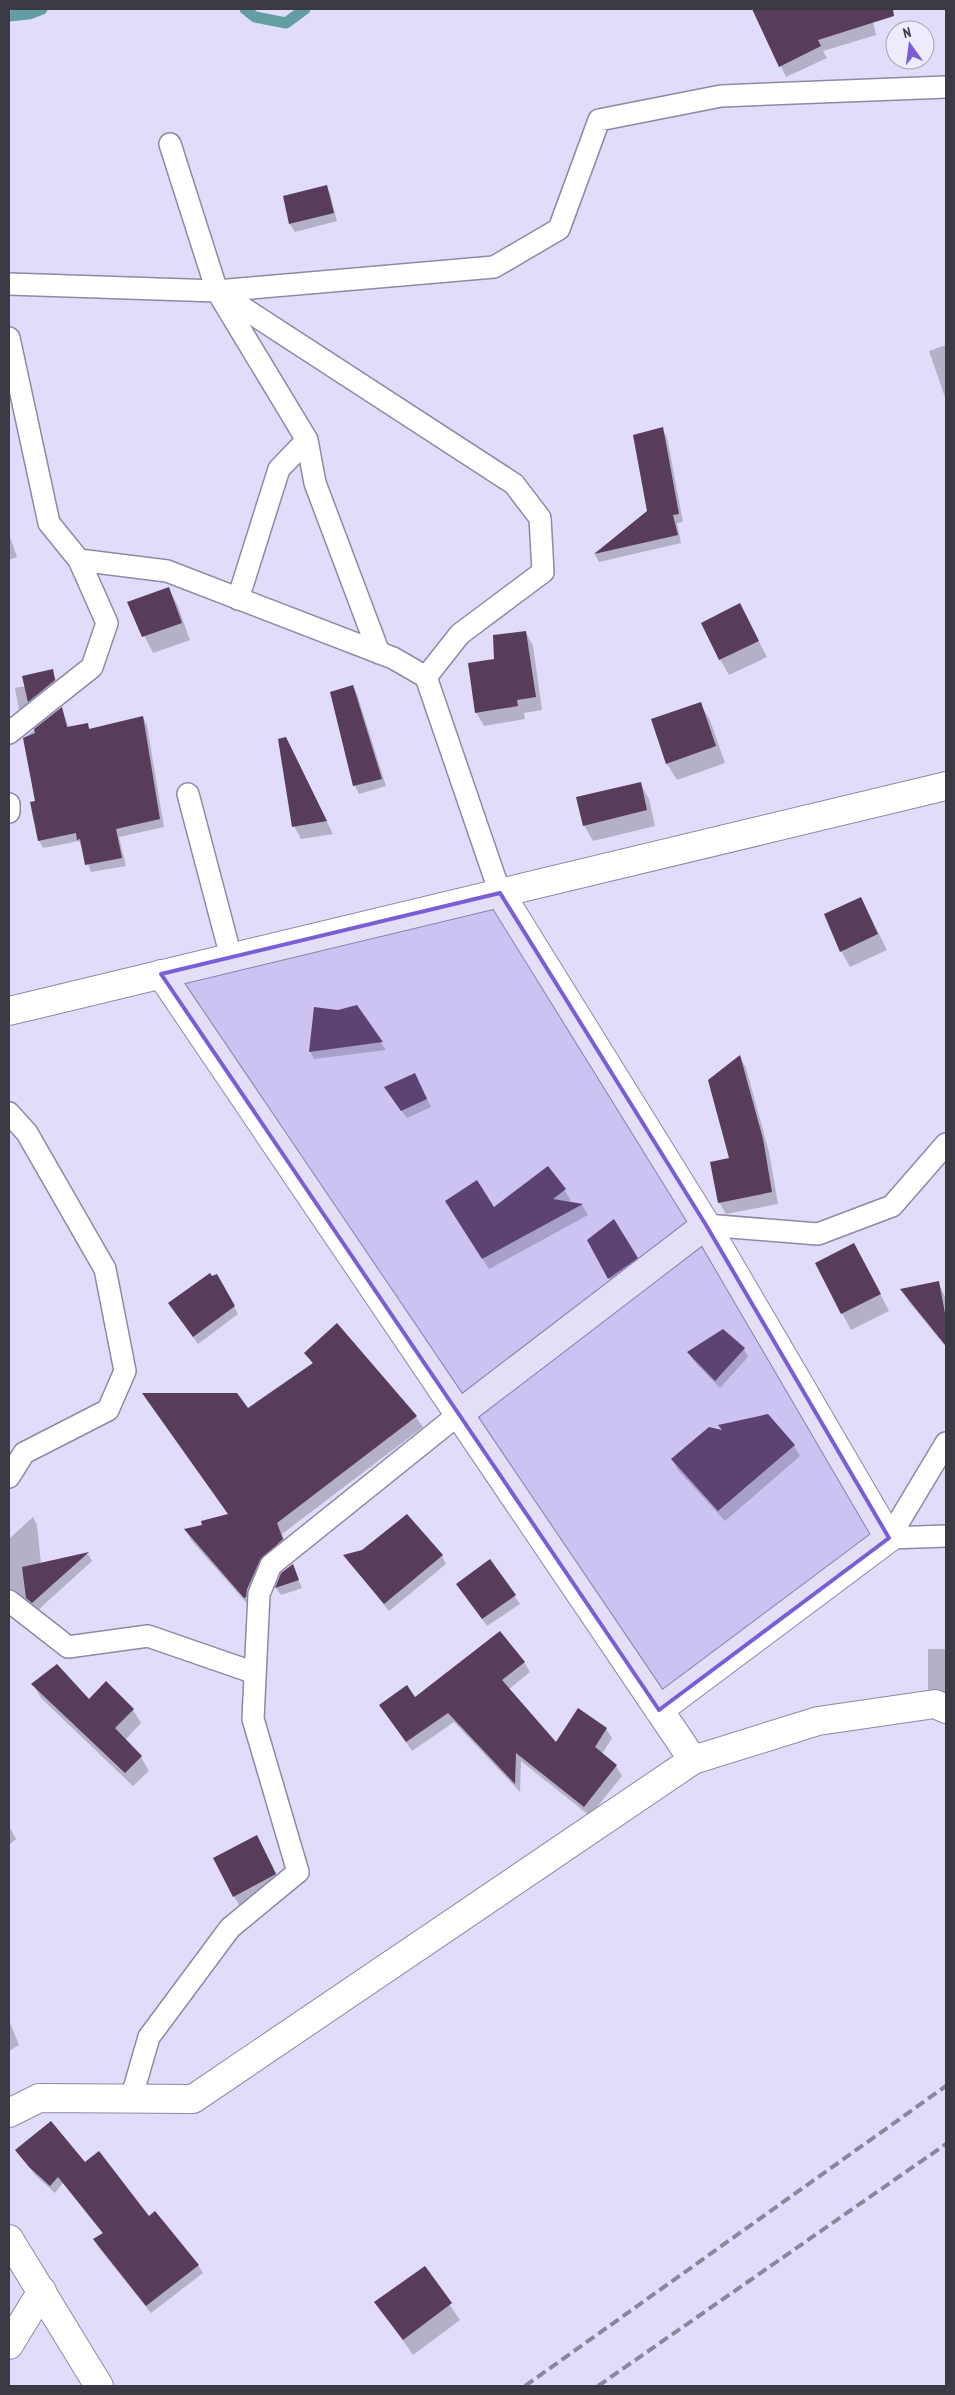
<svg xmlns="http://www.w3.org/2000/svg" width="955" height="2395" font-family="'PT Sans Narrow',sans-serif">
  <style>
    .shadow { fill: #0003 }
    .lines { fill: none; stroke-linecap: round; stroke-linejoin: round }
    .stream { stroke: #639ea3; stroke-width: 11 }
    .building { fill: #573c5b }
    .lane-casing { stroke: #8e89a4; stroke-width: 24 }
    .street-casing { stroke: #8e89a4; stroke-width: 30 }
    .secondary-casing { stroke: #8e89a4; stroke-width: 30 }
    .lane { stroke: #fff; stroke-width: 21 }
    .street { stroke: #fff; stroke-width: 28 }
    .secondary { stroke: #fff; stroke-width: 28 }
    .rail { stroke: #8a879b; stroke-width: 4; stroke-dasharray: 10 5; stroke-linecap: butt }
    .marked { fill: #7a5ed8; fill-opacity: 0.2; stroke: #7a5ed8; stroke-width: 4; stroke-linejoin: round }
  </style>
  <rect width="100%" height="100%" fill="#e1dcf9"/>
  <path class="shadow" d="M754,9h116l6,26 -53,16 4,7 -41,19z
    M326,187l4,7 7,27 -42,11 -5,-8 -6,-27z
    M946,345v55l-17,-49z
    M662,429l5,8 16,85 -6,1 4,20 -82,19 -4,-7 53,-44z
    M9,534l8,23 -8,3z
    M168,588l9,16 13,36 -37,13 -25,-50z
    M740,605l27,52 -38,18 -9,-16z
    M526,633l7,13 9,64 -18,3 1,6 -41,7 -8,-14 20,-52z
    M52,670l7,18 -36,29 -4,-7 -4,-22 11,-2z
    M353,686l4,8 29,92 -27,8 -4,-8 -24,-94z
    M700,704l10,16 15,43 -48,17 -10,-16 -15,-44z
    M62,709l7,19 18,-3 4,5 52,-13 4,8 17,102 -45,10 7,29 -35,6 -12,-31 -36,7 -4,-8 -2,-38 -13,-64z
    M292,751l41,83 -32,5 -7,-13z
    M640,783l9,16 6,27 -62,15 -9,-16z
    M861,898l26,52 -37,17 -9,-16z
    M357,1007l29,43 -72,9 -4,-8 28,-39z
    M740,1057l6,11 23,84 9,52 -52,10 -7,-12 11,-43z
    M419,1082l12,25 -24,11 -17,-23z
    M564,1190l7,10 -4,3 15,2 6,10 -99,54 -36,-57 41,-3z
    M614,1220l27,46 -27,20 -26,-46z
    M863,1261l26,50 -38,19 -35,-66z
    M217,1275l21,39 -40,30 -24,-33z
    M938,1282l8,17v48l-37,-45 -7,-12z
    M342,1330l74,87 7,10 -141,107 6,16 -37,58 -60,-68 -5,-10 18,-4 25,-11 -85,-120 103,15 66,-45 -7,-12z
    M744,1349l4,8 -28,31 -27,-28 -4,-7z
    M724,1432l70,14 6,10 -75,65 -47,-51 -6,-11z
    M33,1517l4,8 4,39 47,-10 4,7 -55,50 -22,-15 -6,-7v-50z
    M363,1551l79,5 4,8 -57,47 -44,-55z
    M490,1561l30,43 -33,22 -24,-34z
    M292,1566l10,22 -21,7 -5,-7 6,-14z
    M928,1649h18v56h-9l-9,-16z
    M524,1662l6,10 -22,18 48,54 50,-15 6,9 -10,16 14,12 6,10 -32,40 -69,-55 -1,31 -66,-70 -42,29 -31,-45 34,-8z
    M33,1684l56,16 44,10 8,13 -16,17 16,17 8,14 -16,15 -92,-88z
    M9,1826l7,13 -7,6z
    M266,1853l18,37 -41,22 -9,-16z
    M9,2020l10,25 -10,6z
    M17,2150l68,14 64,54 49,47 5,8 -52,40 -52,-65 -5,-8 9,-6 -40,-51 -8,10 -20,-18z
    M424,2268l36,52 -47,35 -37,-53z"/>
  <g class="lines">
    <path class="stream" d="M245,9l10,8 31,6 19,-14
      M9,16l20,-2 13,-5"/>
  </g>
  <path class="building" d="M752,9h141l1,7 -76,24 3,6 -42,21z
    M327,185l7,28 -45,11 -6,-28z
    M663,427l16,87 -6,1 5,20 -84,19 53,-43 -14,-76z
    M169,587l13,36 -40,14 -15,-35z
    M740,603l19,38 -40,19 -18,-37z
    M526,631l10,66 -19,3 1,6 -43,7 -7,-50 26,-4 -1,-24z
    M53,669l2,11 -27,22 -6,-26z
    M353,685l29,94 -29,7 -23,-94z
    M701,702l15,44 -50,18 -15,-45z
    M62,707l5,20 21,-4 1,6 54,-13 17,103 -44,10 6,29 -37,7 -5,-26 -3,1 -1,-7 -38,8 -8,-39 5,-1 -12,-63 12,-5 -1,-4z
    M286,737l41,84 -35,6 -14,-88z
    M641,782l6,28 -64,16 -7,-29z
    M861,897l17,37 -38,18 -16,-38z
    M357,1005l26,37 -74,10 5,-45 24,3z
    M740,1055l23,84 9,53 -54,11 -8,-41 19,-4 -21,-78z
    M415,1073l12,26 -26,12 -17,-24z
    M548,1166l18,23 -13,10 30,5 -101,55 -37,-58 32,-21 17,27z
    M614,1219l24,39 -30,21 -21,-39z
    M854,1243l27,51 -40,20 -26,-51z
    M210,1273l2,3 5,-2 18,32 -42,31 -25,-34z
    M939,1281l7,38v27l-46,-57z
    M337,1323l80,93 -140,107 6,16 -23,21 -13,29 -1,8 -2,1 -60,-69 18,-4 -1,-4 27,-7 -86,-121h95l11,15 65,-45 -9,-10z
    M723,1329l22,19 -30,33 -28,-29z
    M768,1414l27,31 -77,66 -47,-52 38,-32 13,3 -4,-5z
    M407,1514l36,41 -59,49 -41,-49 19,-5z
    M89,1552l-57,51 -6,-5 -4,-31z
    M490,1559l26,36 -34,24 -26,-35z
    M293,1564l6,16 -24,8 6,-15z
    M500,1631l25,31 -23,18 54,62 22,-34 29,20 -12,19 22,18 -33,42 -68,-54 -1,31 -67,-71 -42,29 -27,-37 28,-20 8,12z
    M57,1664l32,35 17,-18 28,28 -19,19 27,28 -17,17 -94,-89z
    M257,1835l19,39 -43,23 -20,-39z
    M51,2121l34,41 14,-11 50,65 6,-5 44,54 -53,41 -53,-67 10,-6 -45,-56 -8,9 -21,-19 -14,-17z
    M425,2266l27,37 -49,37 -29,-38z"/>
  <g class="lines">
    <g class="lane-casing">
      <path id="lane" d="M170,144l47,147 90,149 8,43 64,170
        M9,284l208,7 297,193 26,34 3,54 -83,62 -34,43
        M217,291l277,-24 65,-38 40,-109 122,-24 225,-9
        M9,338l40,185 30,37 88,11 226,87 33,19 74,216
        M238,599l41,-130 28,-29
        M9,733l83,-66 15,-44 -28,-63
        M188,794l43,163
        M9,804v8
        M9,1113l18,20 78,136 20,102 -17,39 -84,43 -15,24
        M706,1225l112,9 74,-28 54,-62
        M889,1538l57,-95
        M889,1538l57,-2
        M9,1601l59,46 80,-11 107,37
        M131,2099l18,-62 81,-109 68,-56 -45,-153 6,-125 12,-29 188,-151"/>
    </g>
    <g class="street-casing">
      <path id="street" d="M500,893l206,332 183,313 -230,172
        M161,974l532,786
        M459,1414l247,-189
        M9,2113l30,-15 154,1 500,-339 125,-39 117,-17 11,5
        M9,2239l90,147
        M9,2345l33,-54"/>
    </g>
    <g class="secondary-casing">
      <path id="secondary" d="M9,1011l937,-225"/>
    </g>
    <use href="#lane" class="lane"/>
    <use href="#street" class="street"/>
    <use href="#secondary" class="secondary"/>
    <path class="rail" d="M525,2386l421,-300
      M598,2386l348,-242"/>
  </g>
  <path class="marked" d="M500,893l206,332 183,313 -230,172 -498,-736z"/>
  <rect width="955" height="2395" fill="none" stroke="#3b3944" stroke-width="20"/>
  <g transform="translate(910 45) rotate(346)"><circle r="24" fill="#eeebfc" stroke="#a6a4b2"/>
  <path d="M0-4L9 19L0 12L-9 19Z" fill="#7a5ed8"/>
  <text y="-8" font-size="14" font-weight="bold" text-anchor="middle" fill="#3b3944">N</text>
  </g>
</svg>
